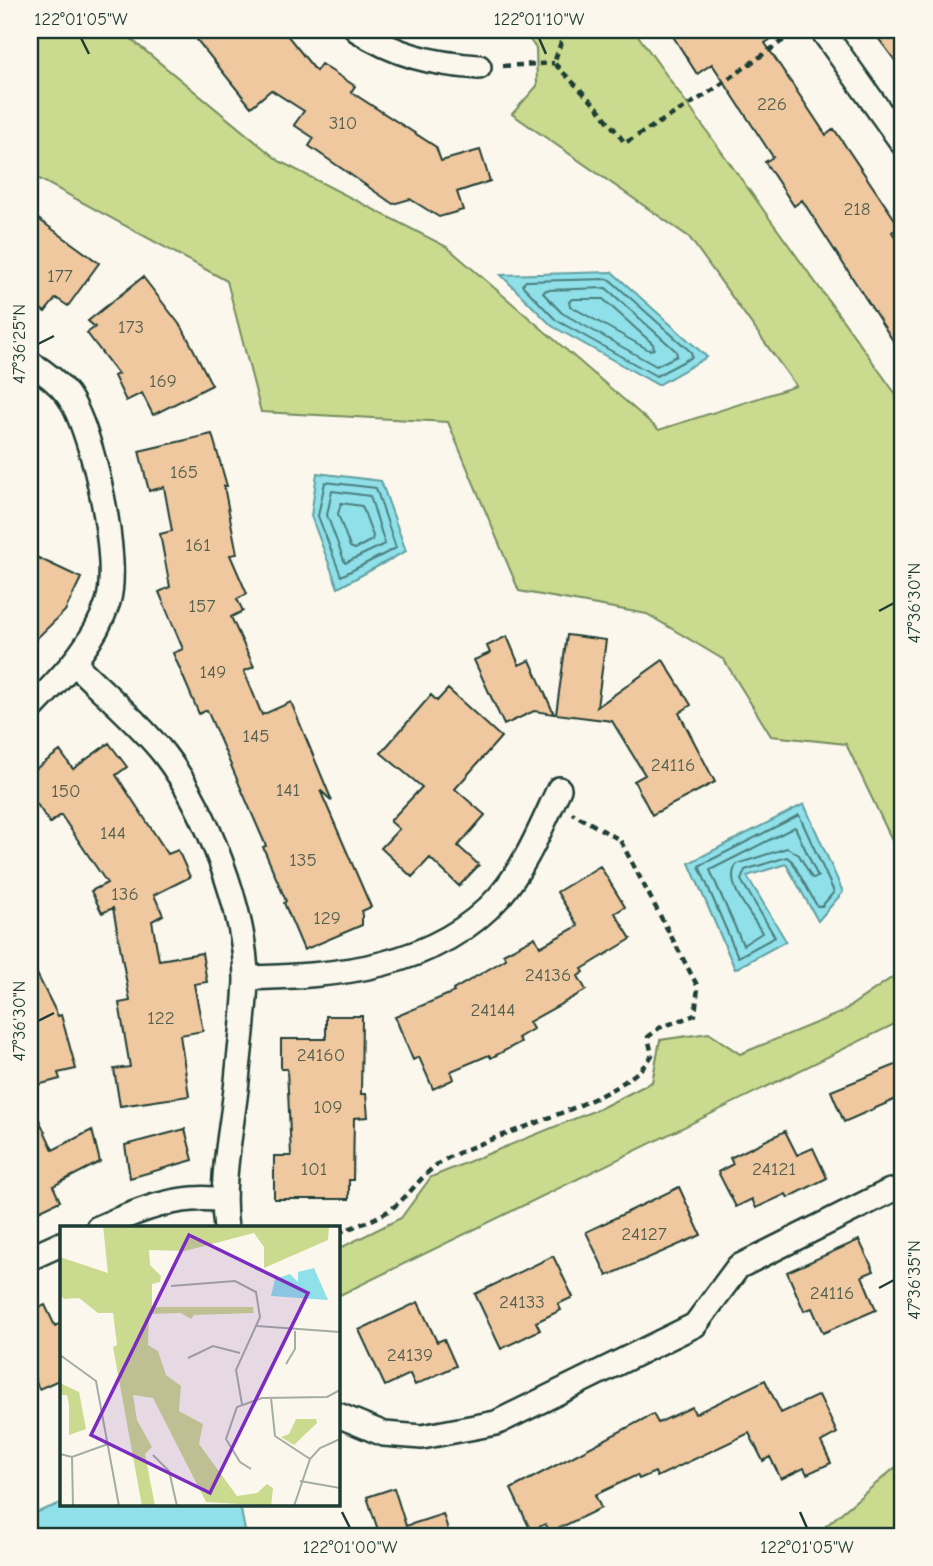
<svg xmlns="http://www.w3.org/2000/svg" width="933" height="1566" font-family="'Comic Neue',sans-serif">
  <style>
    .green { fill: #cada8e; stroke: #748c61; stroke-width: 2 }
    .water { fill: #8fe0e9; stroke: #629fa1; stroke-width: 2 }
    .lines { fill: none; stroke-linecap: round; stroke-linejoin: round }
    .shore { stroke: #4c7e7c; stroke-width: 2 }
    .building { fill: #f0c89f; stroke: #1f3d34; stroke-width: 2 }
    .street-casing { stroke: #1f3d34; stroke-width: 28 }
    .path { stroke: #1f3d34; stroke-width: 4.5; stroke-dasharray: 7 5; stroke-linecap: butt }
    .street { stroke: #fbf7ec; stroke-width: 23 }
    .ticks { fill: none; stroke: #1f3d34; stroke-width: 2.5 }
    .labels { text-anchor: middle; stroke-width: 7; stroke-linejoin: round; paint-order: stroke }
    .number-label { font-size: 19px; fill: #53604f }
    .inset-road { fill: none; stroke: #a3ada2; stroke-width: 2 }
    .view { fill: #7b2cbf; fill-opacity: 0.15; stroke: #7b2cbf; stroke-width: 3.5 }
    .inset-edge { fill: none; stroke: #1f3d34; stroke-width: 3.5 }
    .neatline { fill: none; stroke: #1f3d34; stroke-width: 2.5 }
    .ticks-label { font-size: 18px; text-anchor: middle; fill: #1f3d34 }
  </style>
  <rect width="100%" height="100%" fill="#fbf7ec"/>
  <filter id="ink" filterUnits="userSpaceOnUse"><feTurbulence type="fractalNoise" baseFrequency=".0143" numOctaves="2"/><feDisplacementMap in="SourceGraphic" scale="14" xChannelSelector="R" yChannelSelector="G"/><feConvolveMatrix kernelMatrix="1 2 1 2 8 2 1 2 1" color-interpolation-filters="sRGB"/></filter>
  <g filter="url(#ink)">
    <path class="green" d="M30,30h90l159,131 168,86 212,183 137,-44 -107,-149 -177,-123 25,-28 -1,-38 -14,-18h112l269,374v459l-57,-119 -75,-8 -47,-76 -77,-46 -128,-23 -71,-169 -187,-10 -34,-131 -197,-107z
      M903,970v50l-565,276v-47l63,-31 30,-41 170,-69 51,-26 8,-42 49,-7 31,21 100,-41z
      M903,1461v75h-89z"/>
    <path class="water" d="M612,272l95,85 -49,28 -106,-59 -51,-51z
      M317,473l64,8 25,70 -68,37 -27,-72z
      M804,804l39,88 -25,29 -32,-57 -39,12 39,65 -51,28 -46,-106z
      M61,1503l179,2 6,31h-216v-21z"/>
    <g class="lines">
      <path class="shore" d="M609,279l82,73 1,5 -36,19 -100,-56 -34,-35 4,-4z
        M606,288l70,63 1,5 -21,10 -94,-53 -19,-20 3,-3z
        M572,299h31l50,45 1,5 -5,1 -79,-44 -1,-4z
        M325,482l51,6 20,60 -55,28 -23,-60z
        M332,491l38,5 15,48 -40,19 -18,-48z
        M341,503l21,3 11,30 -1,4 -17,9 -5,-2 -12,-33z
        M799,815l35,77 -12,14h-5l-25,-45 -5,-4 -42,13 -4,10 34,57 -37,20 -39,-91z
        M795,827l23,50 -6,1 -13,-23 -12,-7 -50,16c-15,20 16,51 25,69l-19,12 -33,-75z"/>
    </g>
    <path class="building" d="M210,30h73l33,41 5,-7 34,22 -4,6 85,55 5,14 39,-11 10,31 -33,11 6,18 -24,7 -29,-18 -17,5 -84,-58 5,-8 -20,-13 10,-14 -33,-21 -20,17 -54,-67z
      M669,30h117l-21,13 61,92 8,-6 66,98 -8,5 11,17v107l-101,-156 -8,6 -29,-44 8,-5 -61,-93 -15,10z
      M872,30h31v41z
      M30,213l69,50 -31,43 -12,-8 -11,14 -15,-11z
      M143,277l40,52 29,56 -59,30 -11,-22 -16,8 -12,-25 4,-2 -31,-41 8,-6 -7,-6z
      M212,434l15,52h-3l13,68 -7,1 17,39 -10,5 6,12 -12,6 23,50 -10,4 18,44 29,-13 41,99 -12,-11 51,117 -9,4v14l-58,25 -20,-47 2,-2 -23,-54 3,-1 -59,-136 -8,4 -26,-61 10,-4 -24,-57 11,-5 -10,-53 12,-3 -8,-44 -15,4 -10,-40z
      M30,554l51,24 -16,33 -35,34z
      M567,635l39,5 -9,67 66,-47 28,45 -12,8 36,69 -63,33 -18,-34 11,-6 -33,-54 -56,-7z
      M507,636l12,29 11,-5 24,54 -20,-3 -30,14 -30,-65 16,-7 -3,-7z
      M448,689l53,48 -46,52 30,26 -27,31 21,19 -20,21 -29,-28 -18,19 -31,-29 18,-19 -9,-8 32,-34 -41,-34 50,-58 6,6z
      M109,743l18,24 -11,8 52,79 10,-4 12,27 -36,18 9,20 -11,6 7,39 43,-7 5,29 -13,2 9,47 -23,4 9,61 -69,10 -6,-37 16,-2 -11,-64 11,-2 -17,-93 -11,5 -11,-22 16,-8 -46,-68 -11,8 -20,-29v-21l30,-22 13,18z
      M600,866l25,41 -10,6 16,26 -49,30 2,3 -6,4 8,14 -57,32 4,7 -15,9 3,4 -30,16 -2,-3 -38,16 3,8 -21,10 -14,-32 -6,3 -18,-43 59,-25 -1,-2 53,-31 -3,-5 32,-17 5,10 38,-21 -21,-34z
      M30,960l28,56 3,-1 15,54 -18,4 2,6 -30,8z
      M326,1016h36l-1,78h5l2,23 -14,1 -1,62h-4v19h-75v-43h17l-4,-87h-6v-30h45z
      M903,1062v34l-59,26 -13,-31z
      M30,1100l23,50 39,-20 8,32 -47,24 7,15 -30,14z
      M185,1129l8,31 -63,18 -5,-33z
      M785,1131l12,24 16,-7 14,30 -39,20 -2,-4 -30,14 -4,-9 -16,8 -18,-35 15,-8 -3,-6z
      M679,1187l22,48 -94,41 -21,-44z
      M859,1240l15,31 -12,5 14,34 -53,23 -11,-25 -8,3 -17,-39z
      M553,1256l20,41 -15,7 3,6 -25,12 4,8 -39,19 -26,-55z
      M418,1302l19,40 7,-3 12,27 -41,19 -5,-11 -25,12 -26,-56z
      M45,1305l10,21 6,-3v56l-22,10 -9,-20v-57z
      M765,1380l16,33 38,-18 18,38 -16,9 10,21 -24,11 -3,-6 -23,11 -11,-22 -7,4 -14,-28 -92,44 -2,-5 -16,7 -2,-4 -42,20 6,13 -52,25 -4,-9 -14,7 -20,-42 142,-75 5,9 34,-16 3,7z
      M394,1488l12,38 37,-12 7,22h-70l-13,-39z"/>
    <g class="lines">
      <g class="street-casing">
        <path id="street" d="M357,30c38,25 76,34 122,37
          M822,30l81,114
          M30,363c13,8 27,18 37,31 26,35 54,167 41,208 -14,44 -48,76 -78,108
          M74,663c29,30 64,58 90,91 42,54 82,157 82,226 -1,30 -5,61 -8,90 -4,52 -19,106 -12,158
          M246,978c90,-2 189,-9 253,-81 27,-31 43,-72 60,-108
          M98,1228c39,-17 82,-35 124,-28
          M30,1258l31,-14
          M338,1415l46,19 38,3 74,-14 199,-98 43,-58 152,-76"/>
      </g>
      <path class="path" d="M565,30l-11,33 43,44 28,36 82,-49 91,-64
        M503,66l51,-3
        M338,1233c17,-7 38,-13 53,-24 20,-14 32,-38 55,-50 50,-27 181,-58 206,-104l-4,-18 11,-9 36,-13 3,-28 -78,-147 -48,-27"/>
      <use href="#street" class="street"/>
    </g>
  </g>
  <path class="ticks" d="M81,38l8,16M539,38l7,16M38,344l16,-8M879,611l15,-8M38,1021l16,-8M879,1288l15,-8M342,1512l8,16M800,1512l7,16"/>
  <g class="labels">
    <g class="number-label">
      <text x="772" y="110">226</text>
      <text x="343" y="129">310</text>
      <text x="857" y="215">218</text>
      <text x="60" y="282">177</text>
      <text x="131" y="333">173</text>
      <text x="163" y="387">169</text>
      <text x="184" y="478">165</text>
      <text x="198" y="551">161</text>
      <text x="202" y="612">157</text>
      <text x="213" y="678">149</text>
      <text x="256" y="742">145</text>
      <text x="673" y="771">24116</text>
      <text x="288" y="796">141</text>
      <text x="66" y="797">150</text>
      <text x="113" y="839">144</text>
      <text x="303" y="866">135</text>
      <text x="125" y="900">136</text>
      <text x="327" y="924">129</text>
      <text x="548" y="981">24136</text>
      <text x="493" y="1016">24144</text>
      <text x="161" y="1024">122</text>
      <text x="321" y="1061">24160</text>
      <text x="328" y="1113">109</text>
      <text x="314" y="1175">101</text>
      <text x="774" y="1175">24121</text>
      <text x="644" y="1240">24127</text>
      <text x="832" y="1299">24116</text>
      <text x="522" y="1308">24133</text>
      <text x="410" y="1361">24139</text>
    </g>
  </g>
  <g transform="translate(60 1226)">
    <rect width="280" height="280" fill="#fbf7ec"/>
    <path d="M43,0h226l-1,14 -64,28v-21l-10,-14 -69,18 -36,-1 1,15 11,11 -1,6 -8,2v23h101l1,6 -60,2 -3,4 -10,-6 -32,1 -1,31 10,6 8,24 15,11 -2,25 24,13 -4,20 38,52 20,-3 10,-9 6,4 -2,18 -65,-4 -53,-104 -20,-3 4,25 15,27 -7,7 10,52h-13l-29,-159 4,-2 -4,-32h-15l-19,-15 -15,1 -4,-4v-38l48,16zM0,157l19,9 7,37 -17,6v-30l-2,-10h-7zM236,193h20l1,4 -23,22 -13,-8 8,-3z" fill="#cada8e"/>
    <path d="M254,42l14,32 -57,-4 4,-17 15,-5 8,8v-10z" fill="#8fe0e9"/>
    <path class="inset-road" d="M111,60l64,-5 21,11 4,25 -24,53 6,34M197,100l83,6M0,129l36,26 23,125M128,132l25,-12 27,7M280,136v-30M226,138l9,-15v-18M211,172l4,38 35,23M0,228l12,3 36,-13M93,229l16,16 8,35M12,231l1,49M191,243l-11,-7 -14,-23 11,-32 25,-9 65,-1 13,-7M240,255l40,7M234,280l16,-47 10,-11 20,-9"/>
    <path class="view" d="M129,9l119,58 -98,200 -119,-58z"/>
    <rect width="280" height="280" class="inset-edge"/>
  </g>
  <rect width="933" height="1566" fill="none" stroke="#fbf7ec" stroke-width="77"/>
  <rect x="38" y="38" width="856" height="1490" class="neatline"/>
  <g class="ticks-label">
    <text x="81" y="25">122°01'05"W</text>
    <text x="539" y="25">122°01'10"W</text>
    <text transform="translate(19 344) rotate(-90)" y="6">47°36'25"N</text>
    <text transform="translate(914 603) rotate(-90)" y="6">47°36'30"N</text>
    <text transform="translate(19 1021) rotate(-90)" y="6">47°36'30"N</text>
    <text transform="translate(914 1280) rotate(-90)" y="6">47°36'35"N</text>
    <text x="350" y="1553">122°01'00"W</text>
    <text x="807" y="1553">122°01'05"W</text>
  </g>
</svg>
